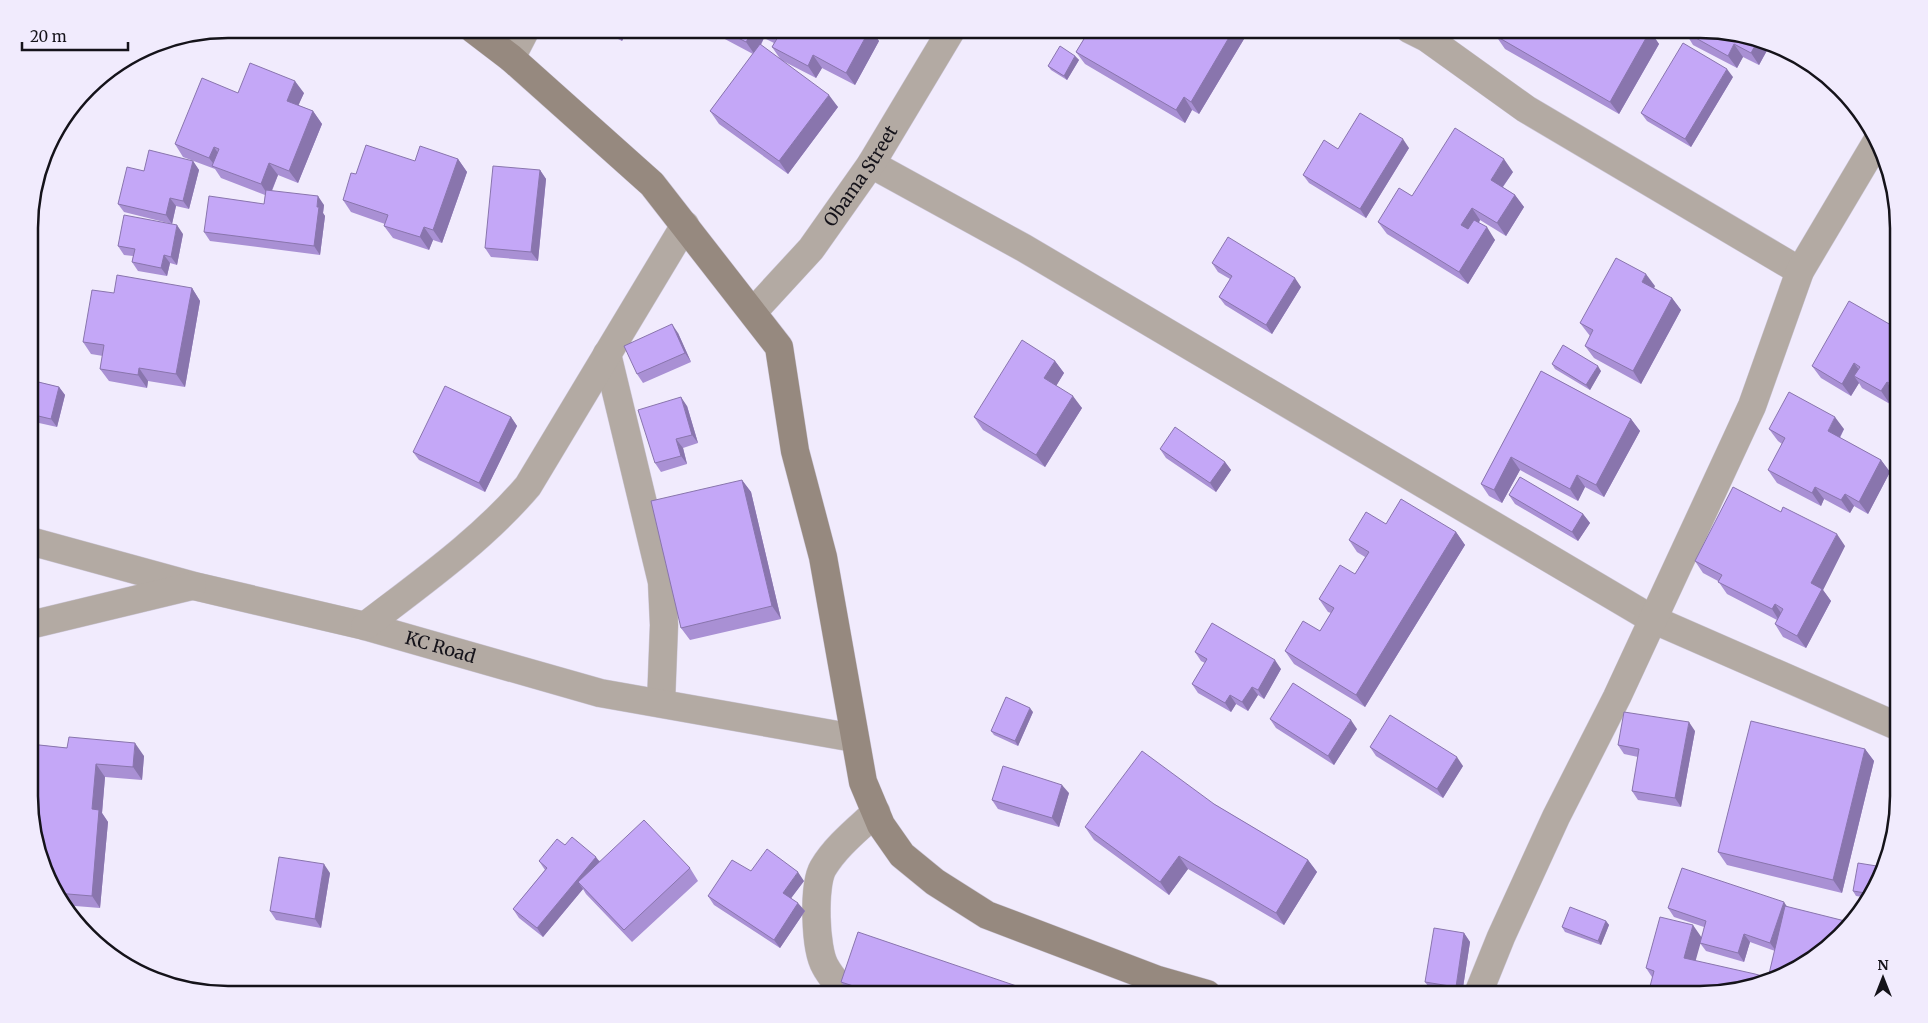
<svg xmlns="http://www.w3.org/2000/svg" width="1928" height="1023" font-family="Merriweather,serif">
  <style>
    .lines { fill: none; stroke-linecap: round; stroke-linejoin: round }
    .street-casing { stroke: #cec8d9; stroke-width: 29 }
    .secondary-casing { stroke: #cec8d9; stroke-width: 29 }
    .street { stroke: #b3aaa3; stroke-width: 28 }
    .secondary { stroke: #96897f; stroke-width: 28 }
    .wall { fill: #a990d4 }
    .shaded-wall { fill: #8975ad }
    .building { fill: #c4a7f7; stroke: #8975ad }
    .labels { text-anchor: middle; stroke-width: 4; stroke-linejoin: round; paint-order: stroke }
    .street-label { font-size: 18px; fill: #15131a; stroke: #f1ebfd }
    .rim { fill: none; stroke: #15131a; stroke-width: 2.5 }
  </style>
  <rect width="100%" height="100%" fill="#f1ebfd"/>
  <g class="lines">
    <g class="street-casing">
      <g id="street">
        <path d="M1409,29l18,9 99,71 274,162"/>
        <path d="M511,58l15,-29"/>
        <path d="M871,164l153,84 628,371 247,108"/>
        <path id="s1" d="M753,312l58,-63 60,-85 81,-135"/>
        <path d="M607,354l55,228 2,43 -3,78"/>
        <path id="s2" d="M30,541l164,45 171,40 235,67 254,45"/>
        <path d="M30,625l162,-39"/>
        <path d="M365,626c56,-43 117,-86 163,-140l157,-261"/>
        <path d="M845,994c-6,-9 -15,-18 -20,-28 -10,-17 -12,-81 -2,-98 13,-22 35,-39 53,-56"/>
        <path d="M1478,994l23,-57 55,-120 61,-120 135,-291 48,-135 76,-128"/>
      </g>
    </g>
    <g class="secondary-casing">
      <path id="secondary" d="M473,29l38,29 141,126 127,163 16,104 28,106 40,225 18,43 21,30 33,27 52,33 171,65 49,14"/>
    </g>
    <use href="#street" class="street"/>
    <use href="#secondary" class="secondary"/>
  </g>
  <path class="wall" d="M598,29h30l-6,12z
    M653,29h26l-5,10z
    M706,29h164l9,12 -24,44 -33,-17 -6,10 -35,-18 -9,-13 2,-4 -10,-5 -3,7 77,62 -50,67 -69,-50 -9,-13 43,-57z
    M1090,29h160l-51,85 -7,-4 -7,13 -100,-59 -9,-12z
    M1701,29l69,16 -11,20 -16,-8 -6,11 -44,-23 -8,-13z
    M1650,31l9,13 -40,70 -114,-65 -9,-13z
    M1075,56l4,4 -12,20 -16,-10 -3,-4z
    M1733,77l-42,70 -44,-26 -6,-8z
    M238,93h66l-6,12 15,6 9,13 -24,59 -20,-8 -6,16 52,14 -1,8 2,3 -5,39 -110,-14 -6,-9 60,-28 1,-9 -44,-17 -6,-9 -32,-12 -8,-13z
    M1409,148l-43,70 -57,-35 -6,-8 35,-26z
    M458,159l9,13 -25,71 -9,-3 -4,10 -36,-12 -9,-12 1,-2 -34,-12 -8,-12 13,-26 59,-13z
    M193,161l6,9 -10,39 -13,-3 -4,18 -48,-12 -6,-8 26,-33z
    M540,170l6,9 -8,82 -47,-4 -6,-9z
    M1513,172l-10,15 12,8 9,12 -18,29 -26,-16 -1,3 16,17 -27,44 -81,-50 -9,-12 34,-26z
    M183,234l-6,31 -7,-2 -3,13 -29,-5 -6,-9 1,-6 -9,-1 -6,-9z
    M1212,263l89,24 -29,47 -47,-29 -6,-8 11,-18 -12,-7z
    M1655,286l-1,2 18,10 9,12 -40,74 -47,-26 -9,-12 5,-10 -10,-13z
    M192,288l8,13 -15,86 -37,-6 -1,7 -38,-7 -9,-12 3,-13 -12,-2 -8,-12 31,-49z
    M1898,329v67l-3,-2 -5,10 -28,-16 -3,-5 -8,13 -30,-18 -9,-12z
    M678,333l13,29 -48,21 -6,-9z
    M1055,361l9,12 -8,13 26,22 -37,59 -62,-37 -9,-13z
    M1552,364l49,7 -11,19 -35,-21z
    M1541,371l90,48 9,12 -36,66 -19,-10 -7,14 -58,-31 -18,33 -13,-7 -8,-12z
    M30,380l29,7 6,8 -8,32 -27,-6z
    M687,406l11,37 -15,5 4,16 -26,8 -6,-9z
    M511,417l6,9 -32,66 -66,-32 -6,-8z
    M1769,429h75l-4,9 41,22 9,12 -22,42 -14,-8 -4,7 -26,-14 -3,7 -44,-23 -9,-13 14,-26 -4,-3z
    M1160,449l65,13 6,8 -15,22 -50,-34z
    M742,480l9,12 30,127 -91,21 -9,-12z
    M1509,495l74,19 7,9 -12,18 -63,-37z
    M1386,524l70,8 9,13 -100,162 -71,-43 -9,-13 35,-20 11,-18 -3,-1 -9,-13 36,-25 10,-17 -8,-5 -8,-12z
    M1845,546l-22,44 8,11 -25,47 -23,-11 -8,-13 2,-4 -50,-26 -9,-13 -15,-8 -8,-12z
    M1195,652l86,17 -17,30 -6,-4 -10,16 -12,-7 -5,8 -33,-19 -6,-9 13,-21 -4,-2z
    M1033,712l-15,34 -24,-11 -3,-4z
    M1270,719l87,10 -23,36 -58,-37z
    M1695,731l-14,76 -43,-7 -6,-9 6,-34 -14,-3 -6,-9z
    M30,744l114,12 -2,24 -37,-3 -3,36 6,9 -8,86 -37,-3 -19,-33z
    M1370,747l93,19 -20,32 -67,-42z
    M1865,749l9,12 -32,132 -115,-28 -9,-13z
    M1069,793l-10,34 -61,-18 -6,-9z
    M1214,804l94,56 9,12 -33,53 -96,-56 -19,26 -75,-55 -9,-13z
    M565,845l35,16 90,7 8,13 -66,61 -46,-48 -3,-5 -40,48 -24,-19 -6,-9 32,-39 -6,-9z
    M751,871l53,10 -13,17 14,13 -25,37 -66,-43 -6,-9z
    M330,873l-9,55 -45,-8 -6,-9z
    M1879,884l-10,14 -13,-2 -3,-5z
    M1787,907l24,54 -38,18 -4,-5 6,-23 -25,-9 -6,20 -38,-11 -6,-8 -5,17 -43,17 -6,-9 56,-30 2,-11 -30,-10 -6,-9z
    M1606,921l3,4 -8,20 -36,-13 -3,-5z
    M1464,933l6,9 -8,52h-9l-22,-4 -6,-8z
    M841,982l199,12h-190z"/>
  <path class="shaded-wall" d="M614,29h14l-6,12z
    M667,29h12l-5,10z
    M754,29h4l6,9 -9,17 -9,-13z
    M870,29l9,12 -24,44 -9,-12z
    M1234,29h16l-51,85 -8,-12z
    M1650,31l9,13 -40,70 -9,-12z
    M1757,42l13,3 -11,20 -8,-12z
    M1734,44l9,13 -6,11 -9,-12z
    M813,55l9,13 -6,10 -8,-12z
    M1075,56l4,4 -12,20 -3,-4z
    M1727,69l6,8 -42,70 -6,-8z
    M295,81l9,12 -9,20 -8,-12z
    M829,95l9,12 -50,67 -9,-13z
    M1184,97l8,13 -7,13 -9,-13z
    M313,111l9,13 -24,59 -9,-12z
    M1403,139l6,9 -43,70 -6,-9z
    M214,147l8,12 -6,8 -7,-9z
    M458,159l9,13 -25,71 -9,-13z
    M1504,159l9,13 -14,20 -8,-12z
    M193,161l6,9 -10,39 -6,-8z
    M269,163l9,12 -9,22 -8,-13z
    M540,170l6,9 -8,82 -7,-9z
    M1515,195l9,12 -18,29 -9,-13z
    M318,196l6,9 -1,8 2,3 -5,39 -6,-9z
    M170,198l6,8 -4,18 -6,-9z
    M1472,208l8,12 -11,18 -8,-13z
    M177,225l6,9 -6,31 -6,-8z
    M424,227l9,13 -4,10 -9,-13z
    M1487,227l8,13 -27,44 -9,-12z
    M164,255l6,8 -3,13 -6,-8z
    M1646,274l9,12 -4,8 -9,-12z
    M1295,278l6,9 -29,47 -6,-9z
    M192,288l8,13 -15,86 -9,-13z
    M1672,298l9,12 -40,74 -8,-13z
    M672,324l6,9 13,29 -6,-9z
    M1055,361l9,12 -11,18 -9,-13z
    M1854,363l9,12 -9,1 5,7 -8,13 -9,-12z
    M1598,366l3,5 -11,19 -4,-5z
    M139,368l9,13 -1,7 -9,-13z
    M1887,382l8,12 -5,10 -9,-13z
    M59,387l6,8 -8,32 -6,-8z
    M1073,396l9,12 -37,59 -9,-12z
    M681,397l6,9 11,37 -6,-8z
    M511,417l6,9 -32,66 -6,-9z
    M1835,417l9,12 -8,15 -8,-13z
    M1631,419l9,12 -36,66 -8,-12z
    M676,439l7,9 4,16 -6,-8z
    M1511,457l9,13 -18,33 -8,-13z
    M1881,460l9,12 -22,42 -9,-12z
    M1225,462l6,8 -15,22 -6,-9z
    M1577,475l8,12 -7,14 -8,-12z
    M742,480l9,12 30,127 -9,-13z
    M1815,487l9,12 -3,7 -9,-13z
    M1845,494l9,12 -4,7 -9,-13z
    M1583,514l7,9 -12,18 -6,-9z
    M1456,532l9,13 -100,162 -9,-12z
    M1837,534l8,12 -22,44 8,11 -25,47 -9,-12 14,-53z
    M1775,604l8,12 -3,6 -8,-13z
    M1275,660l6,9 -17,30 -6,-9z
    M1252,687l6,8 -10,16 -6,-9z
    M1230,695l6,9 -5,8 -6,-9z
    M1030,708l3,4 -15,34 -3,-5z
    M1351,720l6,9 -23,36 -6,-9z
    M1689,722l6,9 -14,76 -6,-9z
    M135,743l9,13 -2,24 -9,-13z
    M1865,749l9,12 -32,132 -9,-13z
    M1457,757l6,9 -20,32 -6,-9z
    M96,764l9,13 -3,36 6,9 -8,86 -8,-12v-87z
    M1062,785l7,8 -10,34 -7,-9z
    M1179,856l9,13 -19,26 -9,-13z
    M596,857l6,8 -24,17 5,7 -40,48 -6,-9z
    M1308,860l9,12 -33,53 -8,-12z
    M324,864l6,9 -9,55 -6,-9z
    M798,872l6,9 -15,20 -6,-8z
    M1784,902l6,9 -14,40 -6,-8z
    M798,903l7,8 -25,37 -6,-8z
    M1606,921l3,4 -8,20 -3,-4z
    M1693,925l9,13 -9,32 -9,-12z
    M1464,933l6,9 -8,52h-1l-5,-7z
    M1744,934l6,8 -6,20 -6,-9z"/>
  <path class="building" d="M721,29h33l-8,13z
    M761,29h109l-24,44 -33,-18 -5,11 -36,-19 6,-10z
    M1090,29h144l-43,73 -7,-5 -8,13 -100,-58z
    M1501,29h145l4,2 -40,71 -114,-66z
    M1687,29h14l56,13 -6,11 -17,-9 -6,12 -43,-24z
    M1683,43l44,26 -42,70 -44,-26z
    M760,44l69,51 -50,66 -69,-50z
    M1060,46l15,10 -11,20 -16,-10z
    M250,63l45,18 -8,20 26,10 -24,60 -20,-8 -8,21 -49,-18 7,-17 -5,-2 -5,11 -34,-14 27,-66 36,15z
    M1360,113l43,26 -43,70 -57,-34 21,-35 14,9z
    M1455,128l49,31 -13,21 24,15 -18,28 -25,-15 -11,17 7,4 6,-9 13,7 -28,45 -81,-50 21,-34 13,8z
    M366,145l49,16 5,-15 38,13 -25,71 -9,-3 -4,10 -36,-11 4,-11 -45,-15 8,-27 5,1z
    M149,150l44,11 -10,40 -13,-3 -4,17 -48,-11 9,-37 17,4z
    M493,166l47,4 -9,82 -46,-4z
    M266,190l52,6 -1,11h2l-5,39 -110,-14 5,-36 55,8z
    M124,215l53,10 -6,32 -7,-2 -3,13 -29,-6 3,-13 -17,-3z
    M1228,237l67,41 -29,47 -47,-28 13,-21 -20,-13z
    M1616,258l30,16 -4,8 30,16 -39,73 -48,-25 8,-16 -13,-7z
    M117,275l75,13 -16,86 -37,-6 -1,7 -38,-6 4,-24 -21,-3 9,-52 22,3z
    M1849,301l49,28v59l-11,-6 -6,9 -27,-15 6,-9 -6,-4 -12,21 -30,-18z
    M672,324l13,29 -48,21 -13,-28z
    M1022,340l33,21 -11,17 29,18 -37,59 -62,-38z
    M1563,345l35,21 -12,19 -34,-21z
    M1541,371l90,48 -35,66 -19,-10 -7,14 -59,-32 -17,33 -13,-6z
    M30,380l29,7 -8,32 -21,-5z
    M445,386l66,31 -32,66 -66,-31z
    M1789,392l46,25 -7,14 53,29 -22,42 -14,-8 -4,6 -26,-13 -3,6 -44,-23 17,-32 -16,-9z
    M681,397l11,38 -16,4 5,17 -26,7 -17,-53z
    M1175,427l50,35 -15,21 -50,-34z
    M1520,477l63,37 -11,18 -63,-37z
    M742,480l30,126 -91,22 -30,-127z
    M1733,487l48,25 2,-5 54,27 -26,49 11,6 -25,47 -22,-12 8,-15 -8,-5 -3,5 -54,-27 4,-7 -27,-14z
    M1401,499l55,33 -100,163 -71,-44 18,-30 17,10 14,-23 -15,-9 21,-34 15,9 14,-22 -20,-12 17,-28 20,12z
    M1899,538v11l-5,-3z
    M1212,623l63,37 -17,30 -6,-3 -10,15 -12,-7 -5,8 -33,-19 15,-25 -12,-7z
    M1293,683l58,37 -23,36 -58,-37z
    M1006,697l24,11 -15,33 -24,-10z
    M1624,712l65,10 -14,76 -43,-7 7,-42 -21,-4z
    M1390,715l67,42 -20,32 -67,-42z
    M1751,721l114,28 -32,131 -115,-28z
    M69,737l66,6 -2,24 -37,-3 -4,45 7,1 -7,86 -36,-3 -12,-21 -14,-50v-78l37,4z
    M1142,751l72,53 94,56 -32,53 -97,-57 -19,26 -75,-55z
    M1003,766l59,19 -10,33 -60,-18z
    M644,820l46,48 -66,62 -46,-48z
    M572,837l24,20 -59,71 -24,-19 34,-41 -8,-7 18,-22 8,6z
    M767,849l31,23 -15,21 15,10 -24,37 -66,-44 24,-36 19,11z
    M279,857l45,7 -9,55 -45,-8z
    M1858,863l25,4 -4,17 -7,10 -19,-3z
    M1682,868l102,34 -14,41 -26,-9 -6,19 -38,-10 6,-22 -38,-13z
    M1785,906l68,17 -3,4 -39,34 -31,15 -11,-2z
    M1570,907l36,14 -8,20 -36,-14z
    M1660,917l33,8 -9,33 71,16 18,5 -9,5 -50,10h-66l6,-23 -8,-3z
    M1434,928l30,5 -8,54 -31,-5z
    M858,932l182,62h-162l-37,-12z
    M839,989l4,5h-11z"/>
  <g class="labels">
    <g class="street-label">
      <text dy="6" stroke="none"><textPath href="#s1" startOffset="174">Obama Street</textPath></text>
      <text dy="6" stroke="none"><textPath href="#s2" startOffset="424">KC Road</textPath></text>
    </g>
  </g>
  <path d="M0 0H1928V1023H0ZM228 38H1700A190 190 0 0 1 1890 228V796A190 190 0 0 1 1700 986H228A190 190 0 0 1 38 796V228A190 190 0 0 1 228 38Z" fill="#f1ebfd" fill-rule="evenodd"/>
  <path class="rim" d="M228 38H1700A190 190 0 0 1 1890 228V796A190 190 0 0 1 1700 986H228A190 190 0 0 1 38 796V228A190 190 0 0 1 228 38Z"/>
  <g transform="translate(1883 978)" stroke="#f1ebfd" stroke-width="4" paint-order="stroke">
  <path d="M0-4L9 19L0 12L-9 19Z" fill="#15131a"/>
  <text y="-8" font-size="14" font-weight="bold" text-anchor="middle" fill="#15131a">N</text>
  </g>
  <path d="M22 42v8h106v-8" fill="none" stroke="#15131a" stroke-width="2.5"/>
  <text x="30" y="42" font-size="15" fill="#15131a" stroke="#f1ebfd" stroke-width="4" paint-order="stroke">20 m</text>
</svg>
